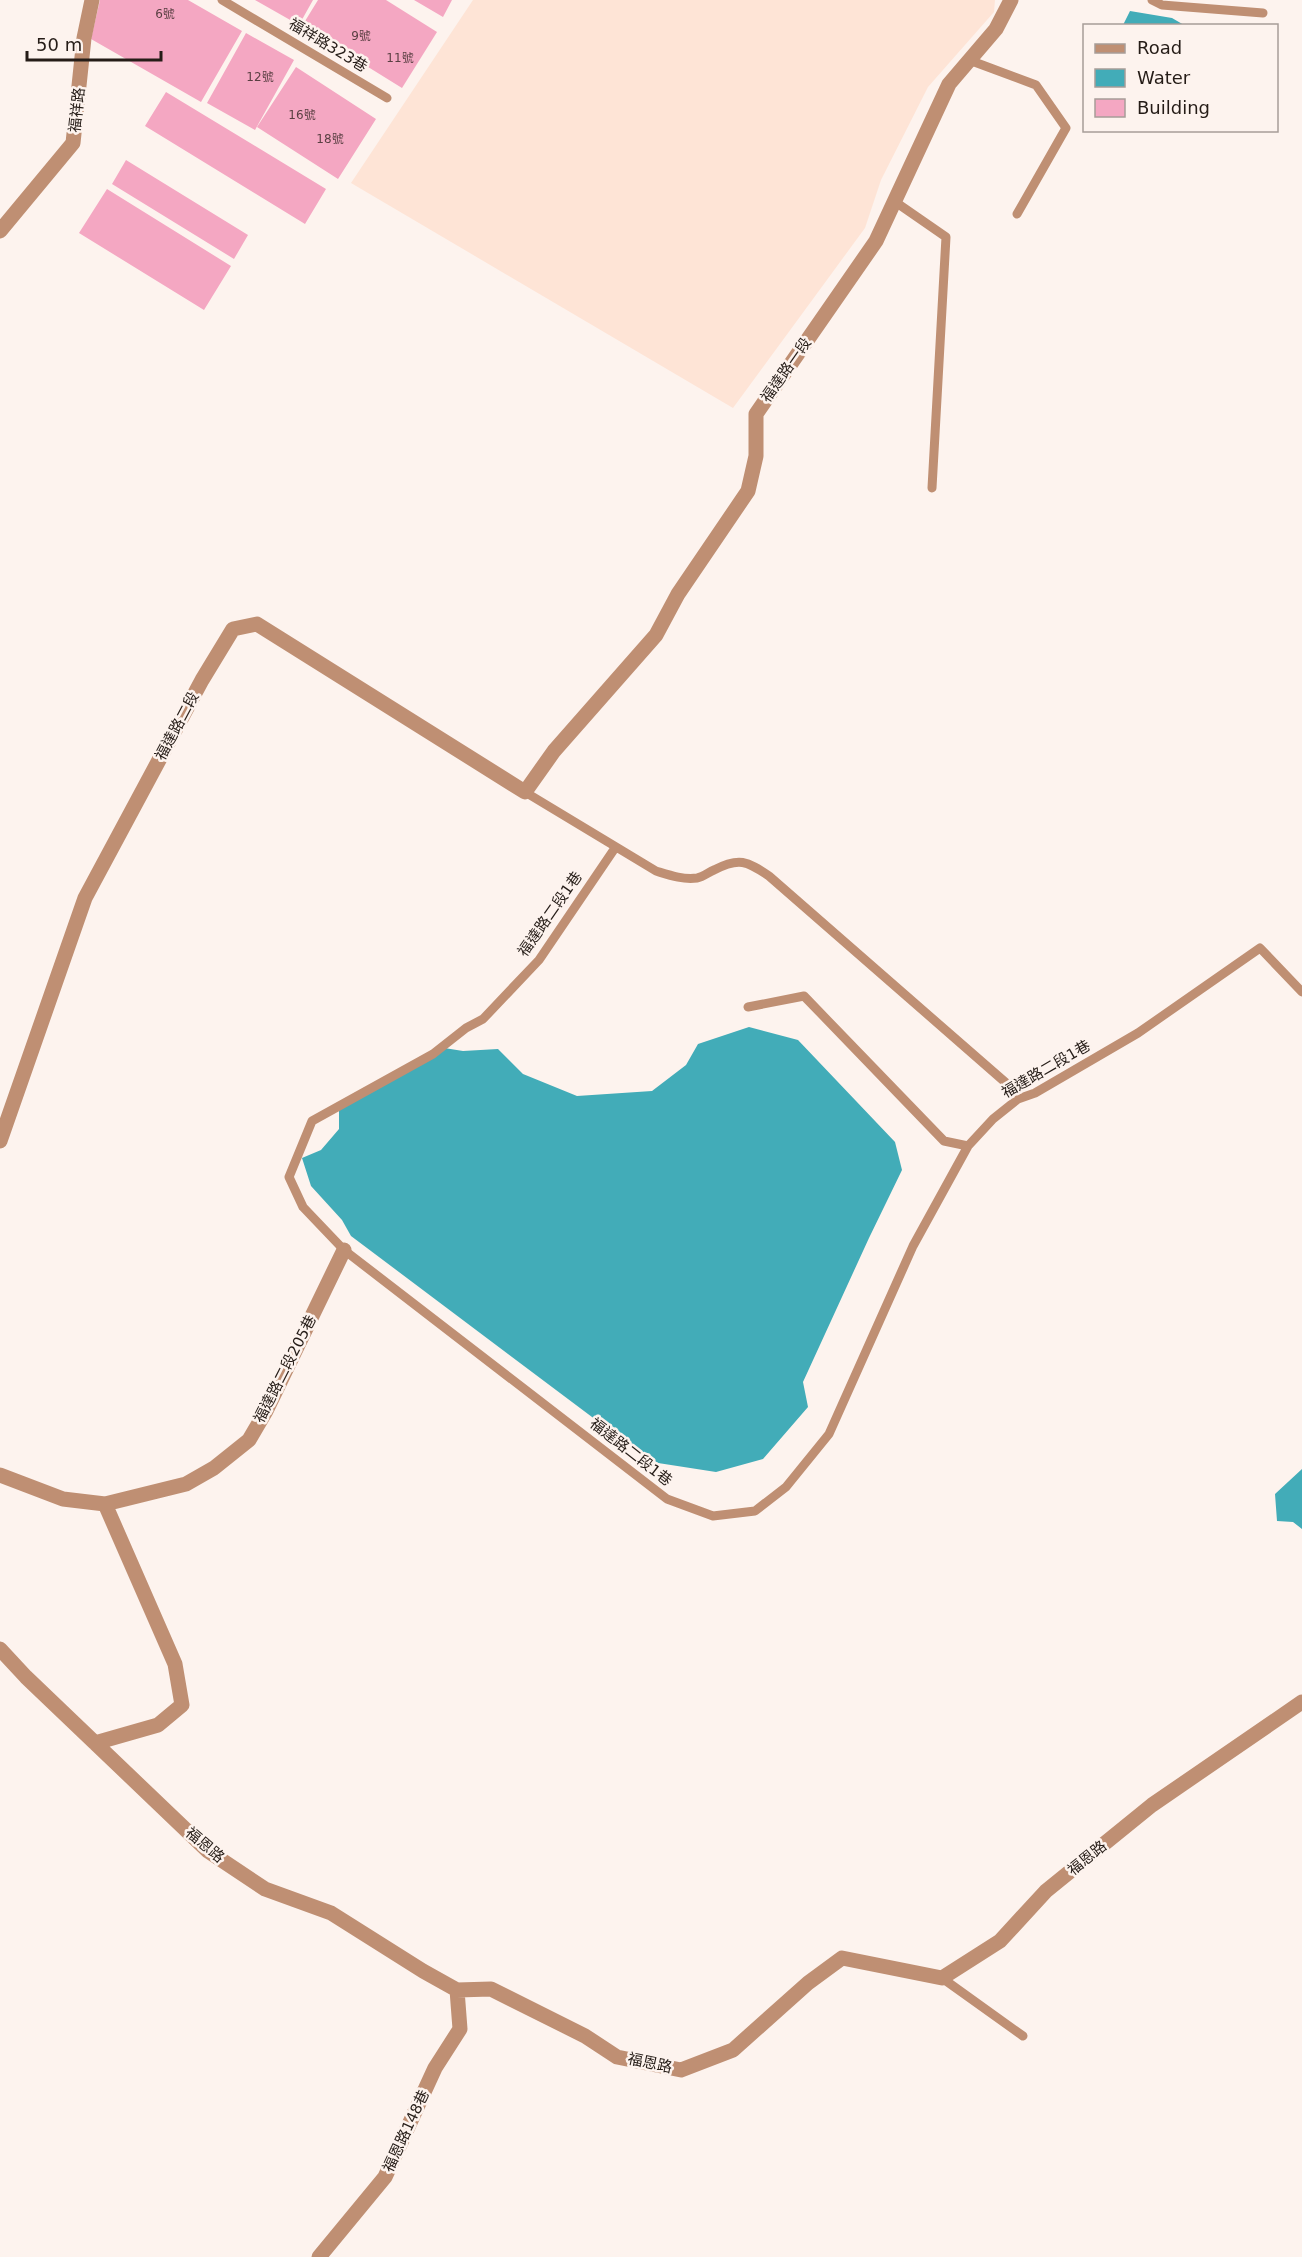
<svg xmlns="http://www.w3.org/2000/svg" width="1302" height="2257" font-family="'DejaVu Sans','Noto Sans TC',sans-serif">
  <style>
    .built { fill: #fee4d6 }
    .water { fill: #42acb8 }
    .building { fill: #f4a7c2 }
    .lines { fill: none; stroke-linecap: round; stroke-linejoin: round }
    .lane { stroke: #bf8f73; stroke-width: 9 }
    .street { stroke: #bf8f73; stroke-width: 15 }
    .labels { text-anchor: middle; stroke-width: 5; stroke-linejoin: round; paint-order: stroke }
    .number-label { font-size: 12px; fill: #593f42 }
    .street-label { font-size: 15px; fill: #251c17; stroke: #fdf3ee }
  </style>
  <rect width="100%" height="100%" fill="#fdf3ee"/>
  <path class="built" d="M473,0h522l-1,12 -66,75 -47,93 -16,48 -132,180 -382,-225z"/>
  <path class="water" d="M1130,11l42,7 12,7h-61z
    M749,1027l49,13 97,102 7,28 -33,68 -66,144 5,25 -45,52 -47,13 -58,-9 -38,-25 -269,-202 -9,-16 -31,-34 -9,-28 19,-8 18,-21v-25l99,-57 25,4 35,-2 25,25 54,22 75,-5 34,-26 12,-21z
    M1302,1469v60l-9,-7 -16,-1 -2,-27z"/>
  <path class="building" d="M100,0h88l54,31 -41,71 -110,-63z
    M255,0h58l-14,25z
    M318,0h68l51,32 -35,56 -100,-62z
    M414,0h38l-9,17z
    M246,33l48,27 -39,70 -48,-27z
    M296,67l80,52 -38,60 -81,-52z
    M166,92l160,97 -21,35 -160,-98z
    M126,160l122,75 -14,24 -122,-75z
    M107,189l124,77 -27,44 -125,-77z"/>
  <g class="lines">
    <path class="lane" d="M222,0l165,98
      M1152,0l10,5 101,8
      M969,60l67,25 30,43 -49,86
      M894,201l52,36 -14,251
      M525,792l131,79c13,4 27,9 41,7 6,-1 12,-6 17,-8 25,-13 33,-9 55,6l236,206 13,17
      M615,848l-76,112 -56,59 -17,9 -33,26 -121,67 -23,56 14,30 41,43 323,249 46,17 42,-5 31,-24 43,-53 84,-188 55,-100 25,-27 25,-20 17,-6 103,-60 122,-85 42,44
      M748,1007l56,-11 140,145 24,5
      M942,1978l81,58"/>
    <path class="street" d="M0,231l73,-88 11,-105 8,-38
      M0,1141l85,-243 117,-218 31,-51 24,-5 268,168 29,-41 102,-116 22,-41 70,-103 8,-35v-42l120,-173 73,-157 47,-55 15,-29
      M0,1475l63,24 42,5 81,-20 28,-16 35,-28 17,-29 78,-161
      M0,1649l26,28 182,174 57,38 66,24 92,58 34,19 34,-1 94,47 32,21 64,13 52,-20 75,-67 34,-25 100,20 58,-37 46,-50 106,-86 150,-103
      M95,1743l63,-18 24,-20 -7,-41 -70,-160
      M319,2257l66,-80 50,-109 25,-39 -3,-39"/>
  </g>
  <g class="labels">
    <g class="number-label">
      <text x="165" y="18">6號</text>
      <text x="361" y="40">9號</text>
      <text x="400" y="62">11號</text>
      <text x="260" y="81">12號</text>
      <text x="302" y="119">16號</text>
      <text x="330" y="143">18號</text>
    </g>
    <g class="street-label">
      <text transform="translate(328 45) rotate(31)" y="5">福祥路323巷</text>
      <text transform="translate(77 110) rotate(-84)" y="5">福祥路</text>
      <text transform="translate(786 370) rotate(-55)" y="5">福達路一段</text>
      <text transform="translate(177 726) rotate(-62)" y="5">福達路二段</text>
      <text transform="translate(550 914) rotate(-55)" y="5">福達路二段1巷</text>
      <text transform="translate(1046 1069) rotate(-30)" y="5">福達路二段1巷</text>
      <text transform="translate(285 1369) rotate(-63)" y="5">福達路二段205巷</text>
      <text transform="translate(631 1452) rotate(38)" y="5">福達路二段1巷</text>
      <text transform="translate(205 1845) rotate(40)" y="5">福恩路</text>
      <text transform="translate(1087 1858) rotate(-39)" y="5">福恩路</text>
      <text transform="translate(650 2063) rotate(12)" y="5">福恩路</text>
      <text transform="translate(406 2131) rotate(-65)" y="5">福恩路148巷</text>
    </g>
  </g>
  <rect x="1083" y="24" width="195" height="108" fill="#fdf3ee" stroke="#a79d98" stroke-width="1.5"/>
  <rect x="1095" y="44" width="30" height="9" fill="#bf8f73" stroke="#a79d98" stroke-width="1.5"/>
  <text x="1137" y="54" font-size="18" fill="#251c17">Road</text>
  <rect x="1095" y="69" width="30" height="18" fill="#42acb8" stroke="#a79d98" stroke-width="1.5"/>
  <text x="1137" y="84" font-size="18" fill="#251c17">Water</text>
  <rect x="1095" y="99" width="30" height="18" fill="#f4a7c2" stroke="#a79d98" stroke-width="1.5"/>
  <text x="1137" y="114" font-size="18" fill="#251c17">Building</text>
  <path d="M27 51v9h134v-9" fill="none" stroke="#251c17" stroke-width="3"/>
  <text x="36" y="51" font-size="18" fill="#251c17" stroke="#fdf3ee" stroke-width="4.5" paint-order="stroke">50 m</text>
</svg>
